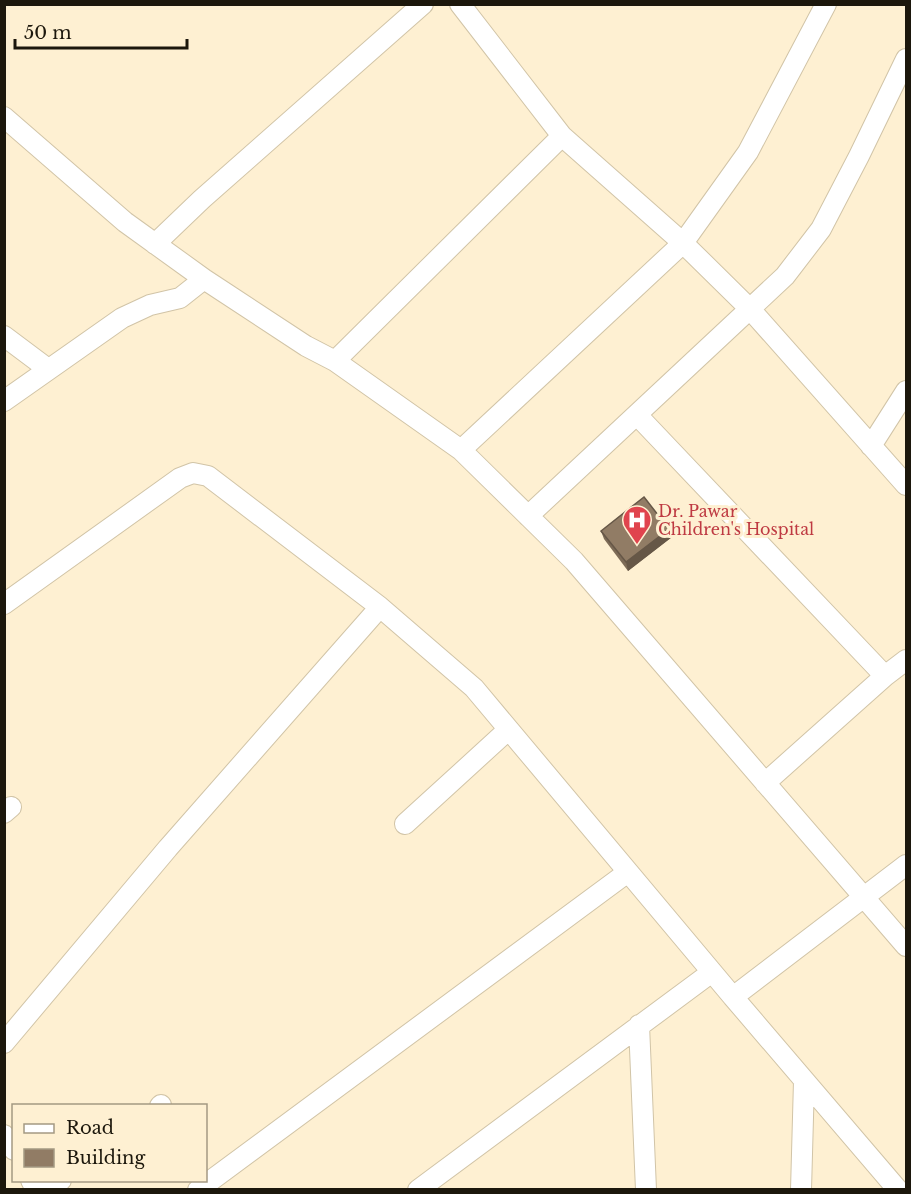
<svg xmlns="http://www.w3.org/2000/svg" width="911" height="1194" font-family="'Libre Baskerville',serif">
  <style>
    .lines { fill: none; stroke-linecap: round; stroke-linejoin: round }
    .street-casing { stroke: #d1c4a7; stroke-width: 22 }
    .street { stroke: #fff; stroke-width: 20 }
    .wall { fill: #7d6b57 }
    .shaded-wall { fill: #665747 }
    .building { fill: #917c65; stroke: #665747; stroke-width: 1.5 }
    .labels { text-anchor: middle; stroke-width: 6; stroke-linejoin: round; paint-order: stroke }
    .health-label { font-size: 16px; fill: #be3a42; stroke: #fef0d2; text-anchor: start }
  </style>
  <rect width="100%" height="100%" fill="#fef0d2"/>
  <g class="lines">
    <g class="street-casing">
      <path id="street" d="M4,117l121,105 79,57 102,67 29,15 126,89 113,111 332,385
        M562,136l121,107 67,66 156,176
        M155,244l47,-45 221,-195
        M4,336l44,33
        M335,361l227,-225 -102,-132
        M4,401l118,-83 28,-13 30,-7 24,-19
        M637,415l248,261 -120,107
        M871,446l35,-55
        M461,450l222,-207 65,-91 78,-148
        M528,516l257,-240 36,-47 38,-73 47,-97
        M4,604l176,-126 13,-5 15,3 172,131
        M885,676l21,-16
        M4,813l7,-6
        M405,824l103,-94
        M733,997l165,193
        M639,1025l7,165
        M4,1043l164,-195 212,-241 94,81 259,309 173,-132
        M160,1106l1,-1
        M4,1135l10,15
        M31,1180l5,10
        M49,1190l12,-10
        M198,1190l430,-318
        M418,1190l294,-218
        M801,1190l3,-109"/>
    </g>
    <use href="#street" class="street"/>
  </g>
  <path class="wall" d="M669,529l3,8 -44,34 -24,-32 -3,-8z"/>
  <path class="shaded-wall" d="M669,529l3,8 -44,34 -2,-9z"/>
  <path class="building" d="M644,497l25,32 -43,33 -25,-31z"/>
  <defs>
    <g id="hospital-pin" transform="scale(1.5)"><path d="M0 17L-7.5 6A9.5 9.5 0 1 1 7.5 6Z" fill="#e0444e" stroke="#fef0d2"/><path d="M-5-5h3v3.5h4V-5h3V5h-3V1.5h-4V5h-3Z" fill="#fff"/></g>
  </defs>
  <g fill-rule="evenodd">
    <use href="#hospital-pin" x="637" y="520"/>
  </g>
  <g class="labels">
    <g class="health-label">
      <text x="658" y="517">Dr. Pawar<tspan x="658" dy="18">Children's Hospital</tspan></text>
    </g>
  </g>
  <rect width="911" height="1194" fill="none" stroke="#1c170c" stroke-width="12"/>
  <rect x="12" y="1104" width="195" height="78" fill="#fef0d2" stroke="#a49983" stroke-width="1.5"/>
  <rect x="24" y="1124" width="30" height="9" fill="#ffffff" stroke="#a49983" stroke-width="1.5"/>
  <text x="66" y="1134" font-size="18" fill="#1c170c">Road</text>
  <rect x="24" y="1149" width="30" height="18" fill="#917c65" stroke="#a49983" stroke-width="1.5"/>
  <text x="66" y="1164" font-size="18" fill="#1c170c">Building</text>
  <path d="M15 39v9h172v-9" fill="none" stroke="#1c170c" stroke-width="3"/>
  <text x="24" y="39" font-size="18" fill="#1c170c" stroke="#fef0d2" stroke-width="4.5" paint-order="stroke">50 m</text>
</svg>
